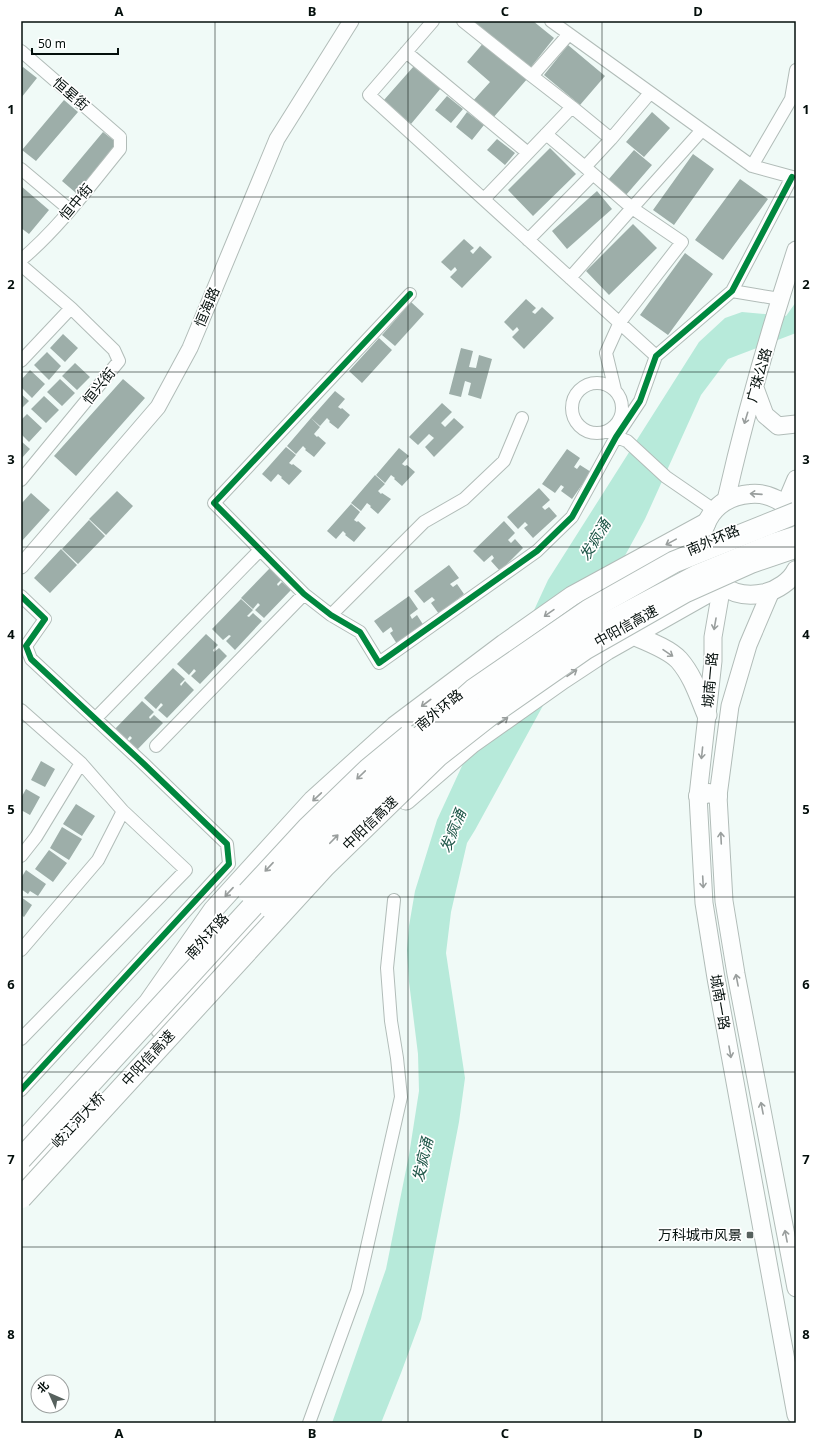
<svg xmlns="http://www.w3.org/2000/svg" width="817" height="1444" font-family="'Noto Sans','Noto Sans SC',sans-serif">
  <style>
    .water { fill: #b7eada }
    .building { fill: #9daea9 }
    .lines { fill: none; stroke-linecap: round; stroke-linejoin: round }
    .minor-casing { stroke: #b1bcb8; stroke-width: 14 }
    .tertiary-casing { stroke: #b1bcb8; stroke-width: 17 }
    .secondary-casing { stroke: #b1bcb8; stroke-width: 19 }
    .primary-casing { stroke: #b1bcb8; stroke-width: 20 }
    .trunk-casing { stroke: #b1bcb8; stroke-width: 21 }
    .minor { stroke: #fdfefe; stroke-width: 12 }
    .tertiary { stroke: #fdfefe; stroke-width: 15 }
    .secondary { stroke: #fdfefe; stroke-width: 17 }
    .primary { stroke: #fdfefe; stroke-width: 18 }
    .trunk { stroke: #fdfefe; stroke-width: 19 }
    .trunk-bridge-casing { stroke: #b1bcb8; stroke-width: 21; stroke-linecap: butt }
    .motorway-bridge-casing { stroke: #b1bcb8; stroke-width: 23; stroke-linecap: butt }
    .trunk-bridge { stroke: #fdfefe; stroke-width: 19 }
    .motorway-bridge { stroke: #fdfefe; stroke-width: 21 }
    .cycleway-casing { stroke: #fff; stroke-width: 8 }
    .cycleway { stroke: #00873e; stroke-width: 6 }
    .oneway { stroke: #999e9d }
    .grid { fill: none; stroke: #040f0c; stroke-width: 1; stroke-opacity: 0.55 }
    .poi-dot { fill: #57615e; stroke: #fff; stroke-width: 1.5 }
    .labels { text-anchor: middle; stroke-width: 3.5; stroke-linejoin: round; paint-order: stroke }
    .street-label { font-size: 14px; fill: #040f0c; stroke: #fff }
    .poi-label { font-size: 14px; fill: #040f0c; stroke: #fff; text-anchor: end }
    .water-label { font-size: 15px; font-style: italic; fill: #1f5648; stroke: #fff }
    .neatline { fill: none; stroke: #040f0c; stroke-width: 1.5 }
    .grid-label { font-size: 13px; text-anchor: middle; font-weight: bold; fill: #040f0c }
  </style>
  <rect width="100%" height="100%" fill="#f0faf7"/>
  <path class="water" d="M796,302v31l-68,26 -27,36 -56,124 -170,311 -8,13 -16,69 -5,41 19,125 -6,44 -38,197 -20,54 -20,50h-49l54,-154 23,-114 10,-64 -1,-37 -9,-72 -2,-32 2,-24 6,-35 22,-71 111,-240 151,-238 26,-24 17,-6 44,4z"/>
  <path class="building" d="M473,21h60l21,17 -23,29z
    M485,41l43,37 -36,41 -20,-17 18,-20 -23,-20z
    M568,45l37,31 -25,29 -36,-30z
    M414,66l27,22 -30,36 -27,-24z
    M23,67l14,11 -16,20v-29z
    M447,96l16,13 -12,14 -16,-13z
    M64,100l14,12 -42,49 -14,-11z
    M467,112l17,13 -12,15 -16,-13z
    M652,112l18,16 -26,29 -18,-15z
    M103,132l14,11 -41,50 -14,-12z
    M497,139l18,14 -10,12 -18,-15z
    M550,148l26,26 -43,42 -25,-26z
    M634,150l18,15 -26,30 -18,-15z
    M693,154l21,15 -40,56 -21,-15z
    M740,179l28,20 -45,61 -28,-20z
    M21,186l28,24 -20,24 -8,-6z
    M597,191l15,18 -45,40 -15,-18z
    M633,224l24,24 -48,47 -23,-24z
    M464,239l10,9 -4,3 3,3 7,-8 12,11 -30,31 -12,-11 7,-7 -2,-3 -4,4 -10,-9z
    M685,253l28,21 -45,61 -28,-20z
    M526,299l10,9 -4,4 3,2 7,-7 12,11 -30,31 -12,-12 7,-7 -2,-3 -4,4 -9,-9z
    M411,302l13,12 -29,32 -13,-11z
    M63,334l15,14 -13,14 -15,-14z
    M379,338l13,12 -30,33 -13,-12z
    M461,348l12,3 -4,16 7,1 3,-13 13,4 -11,40 -13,-4 3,-12 -6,-2 -4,16 -12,-3z
    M47,352l14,14 -12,14 -15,-15z
    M75,363l15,14 -13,13 -15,-14z
    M30,370l15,14 -13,14 -11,-11v-7z
    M60,379l15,14 -13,13 -15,-14z
    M123,379l22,19 -69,78 -22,-20z
    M335,391l10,8 -7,8 3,2 1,-1 8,7 -12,14 -9,-7 1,-1 -3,-3 -7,8 -9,-8z
    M21,394l8,7 -8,8z
    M44,396l15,14 -13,13 -15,-14z
    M442,403l10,9 -11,11 4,4 9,-9 10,9 -30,30 -9,-10 9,-9 -5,-4 -11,11 -9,-8z
    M27,414l15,14 -13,14 -8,-8v-14z
    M311,418l9,9 -6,7 3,3 1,-1 8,7 -12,14 -9,-7 1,-1 -3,-3 -7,8 -9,-8z
    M21,441l9,8 -9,10z
    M286,447l10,8 -7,8 3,2 1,-1 9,7 -13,14 -8,-7 1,-1 -4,-3 -7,8 -9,-8z
    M399,448l10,8 -7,8 3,2 2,-1 8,7 -13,14 -8,-7 1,-1 -4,-3 -6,8 -9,-8z
    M567,449l13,9 -6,9 3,2 3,-4 11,7 -19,27 -11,-8 3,-4 -3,-2 -6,8 -13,-9z
    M375,475l10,9 -7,7 3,3 1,-1 9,6 -13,15 -8,-7 1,-1 -4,-3 -6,8 -10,-8z
    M539,488l11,12 -8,7 3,3 4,-3 8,9 -24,22 -9,-10 4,-3 -3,-3 -7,7 -11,-12z
    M117,491l16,15 -27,29 -17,-16z
    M31,493l19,17 -29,32v-38z
    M351,504l9,8 -6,8 3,2 1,-1 8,7 -12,14 -9,-7 1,-1 -3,-3 -7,8 -9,-8z
    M89,520l16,16 -27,28 -16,-15z
    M504,521l11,12 -7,7 3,3 4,-4 8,9 -23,23 -9,-10 3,-3 -2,-3 -8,7 -11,-11z
    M61,549l16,16 -27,28 -16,-15z
    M449,565l10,13 -9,6 3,3 4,-3 7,10 -25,20 -8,-11 4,-3 -3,-3 -8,6 -10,-12z
    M270,568l12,11 -5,5 1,2 4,-4 9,8 -27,28 -9,-8 5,-5 -2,-2 -5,6 -12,-11z
    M409,596l9,13 -8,6 2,4 5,-4 7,11 -27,18 -7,-11 3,-2 -2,-4 -8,6 -9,-12z
    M241,599l12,11 -6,6 2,1 4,-4 9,8 -27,29 -9,-9 5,-5 -2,-1 -6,5 -11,-11z
    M206,634l12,11 -5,5 1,2 5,-4 8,8 -27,28 -9,-8 5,-5 -2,-2 -5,6 -12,-11z
    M173,668l12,11 -5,5 1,2 4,-5 9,9 -27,28 -9,-8 5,-5 -2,-2 -5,6 -12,-11z
    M142,701l12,11 -5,5 1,2 4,-4 9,8 -27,28 -9,-8 5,-5 -2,-2 -5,6 -12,-11z
    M41,761l14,8 -10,18 -14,-7z
    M26,789l14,8 -10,18 -9,-5v-12z
    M76,804l19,12 -13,20 -19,-12z
    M62,827l20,12 -13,21 -19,-12z
    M49,850l18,13 -14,19 -18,-13z
    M26,870l20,14 -8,12 -8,-5 -2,3 -7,-5v-11z
    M21,897l11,8 -8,12 -3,-2z"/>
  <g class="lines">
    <g class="minor-casing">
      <path id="minor" d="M433,21l-64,74 287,261
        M463,21l69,55
        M551,21l201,145 44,12
        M569,34l-37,42 40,31
        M21,51l99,86v12c-31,38 -61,79 -99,111
        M406,52l122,101
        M546,134l39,33
        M611,139l39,-46
        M752,166l39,-67 5,-29
        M21,169l49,41
        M484,199l88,-92 39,32 -26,28 47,41 -62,70
        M528,240l65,-66
        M21,265l50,43 43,42 5,11 -98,119
        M732,291l48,8
        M410,294l-196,209 90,91 27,21 29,17 19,31 158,-112 35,-34 44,-80 24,-36 16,-45 76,-65 60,-114
        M21,361l50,-53
        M572 408a25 25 0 1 1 50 0a25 25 0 1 1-50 0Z
        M615,390l-9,-37 14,-31 62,-80 -50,-34 70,-78
        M611,432l5,5 11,4 39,36 48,33
        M21,596l24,23 -19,27 5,13 114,106 82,79 2,20 -208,226
        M331,615l93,-93 40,-23 40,-38 18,-43
        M21,710l60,53 42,48 63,59 -165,169
        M95,719l165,-169
        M156,746l148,-152
        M21,856l15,-19 45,-74
        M21,950l77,-90 25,-49
        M309,1423l48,-132 44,-194 -4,-39 -6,-37 -4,-53 7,-68"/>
    </g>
    <g class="tertiary-casing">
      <path id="tertiary" d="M21,566l137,-159 32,-59 87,-209 74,-118"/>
    </g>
    <g class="secondary-casing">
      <path id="secondary" d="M755,388l10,27 13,11 18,-2
        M726,500c19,-84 43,-168 70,-250
        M785,505l11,-26
        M722,585l-9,52v24l-15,135 6,107 12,75 80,437
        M771,591l-23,54 -18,61 -12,90 6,105 12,73 60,314"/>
    </g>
    <g class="primary-casing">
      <path id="primary" d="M796,518c-9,-16 -28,-26 -46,-24 -73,6 -58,115 15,99 12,-3 26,-12 31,-23
        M698,796l11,-3 9,3"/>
    </g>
    <g class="trunk-casing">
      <path id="trunk" d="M639,629l-6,6c14,6 36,14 46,25 14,16 20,36 28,55
        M406,800l65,-56 92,-65 44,-29 115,-65
        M148,1003l65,-93 100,-110 82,-74 109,-82 68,-48 134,-73
        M161,1030l108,-122
        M21,1143l136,-150
        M21,1182l73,-79"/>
    </g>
    <use href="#minor" class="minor"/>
    <use href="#tertiary" class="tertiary"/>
    <use href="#secondary" class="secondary"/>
    <use href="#primary" class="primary"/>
    <use href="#trunk" class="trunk"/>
    <g class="trunk-bridge-casing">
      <path id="trunk-bridge" d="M247,892l61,-66 60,-58 40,-33
        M269,908l90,-95 77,-70 65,-50 95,-65 102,-54 76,-31 22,-7"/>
    </g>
    <g class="motorway-bridge-casing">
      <path id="motorway-bridge" d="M21,1159l251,-274 121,-124 80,-71 116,-80 85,-48 122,-49
        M21,1198l304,-332 113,-110 51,-40 96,-67 100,-57 67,-30 44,-15"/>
    </g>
    <use href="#trunk-bridge" class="trunk-bridge"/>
    <use href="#motorway-bridge" class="motorway-bridge"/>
    <g class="cycleway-casing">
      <path id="cycleway" d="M410,294l-196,209 90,91 27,21 29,17 19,31 158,-112 35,-34 44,-80 24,-36 16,-45 76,-65 60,-114
        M21,596l24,23 -19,27 5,13 114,106 82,79 2,20 -208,226"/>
    </g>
    <use href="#cycleway" class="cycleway"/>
  </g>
  <defs><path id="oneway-shaft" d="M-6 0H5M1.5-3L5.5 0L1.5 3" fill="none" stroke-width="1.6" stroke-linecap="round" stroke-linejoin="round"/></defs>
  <g class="oneway">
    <use href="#oneway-shaft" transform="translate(746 418) rotate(107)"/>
    <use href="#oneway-shaft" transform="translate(756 494) rotate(-176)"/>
    <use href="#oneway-shaft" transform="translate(671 542) rotate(151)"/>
    <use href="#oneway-shaft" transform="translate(549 613) rotate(145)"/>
    <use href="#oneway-shaft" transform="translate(715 624) rotate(100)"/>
    <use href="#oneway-shaft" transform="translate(668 653) rotate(34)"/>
    <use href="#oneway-shaft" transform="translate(572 673) rotate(-34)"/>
    <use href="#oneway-shaft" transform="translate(426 703) rotate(143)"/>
    <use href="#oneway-shaft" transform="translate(503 721) rotate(-35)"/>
    <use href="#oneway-shaft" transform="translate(702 753) rotate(96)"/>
    <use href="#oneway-shaft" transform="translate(361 775) rotate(136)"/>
    <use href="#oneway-shaft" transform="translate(317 797) rotate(137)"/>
    <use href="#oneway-shaft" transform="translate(721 838) rotate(-93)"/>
    <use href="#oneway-shaft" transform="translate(334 839) rotate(-46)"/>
    <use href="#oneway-shaft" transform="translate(269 867) rotate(133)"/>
    <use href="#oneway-shaft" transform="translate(703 882) rotate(87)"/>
    <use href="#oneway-shaft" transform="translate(229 892) rotate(133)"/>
    <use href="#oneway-shaft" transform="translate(737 980) rotate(-101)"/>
    <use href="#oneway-shaft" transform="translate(730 1052) rotate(80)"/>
    <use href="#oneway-shaft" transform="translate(762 1108) rotate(-101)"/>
    <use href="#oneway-shaft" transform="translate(786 1236) rotate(-101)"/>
  </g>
  <path class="grid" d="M215,21v1402M408,21v1402M602,21v1402M21,197h775M21,372h775M21,547h775M21,722h775M21,897h775M21,1072h775M21,1247h775"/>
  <rect class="poi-dot" x="746" y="1231" width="8" height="8" rx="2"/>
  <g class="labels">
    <g class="street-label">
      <text transform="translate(71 94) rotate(41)" y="5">恒星街</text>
      <text transform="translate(76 202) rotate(-50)" y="5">恒中街</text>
      <text transform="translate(207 307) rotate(-67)" y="5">恒海路</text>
      <text transform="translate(759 375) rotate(-74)" y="5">广珠公路</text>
      <text transform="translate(99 386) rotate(-51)" y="5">恒兴街</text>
      <text transform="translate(713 540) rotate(-23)" y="5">南外环路</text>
      <text transform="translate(626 626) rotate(-29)" y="5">中阳信高速</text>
      <text transform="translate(710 680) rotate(-85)" y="5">城南一路</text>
      <text transform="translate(439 710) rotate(-39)" y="5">南外环路</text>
      <text transform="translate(370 823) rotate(-44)" y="5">中阳信高速</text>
      <text transform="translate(207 936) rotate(-48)" y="5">南外环路</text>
      <text transform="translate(720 1002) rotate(80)" y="5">城南一路</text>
      <text transform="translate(148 1058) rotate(-47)" y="5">中阳信高速</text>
      <text transform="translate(78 1120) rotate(-47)" y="5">岐江河大桥</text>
    </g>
    <g class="poi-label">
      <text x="742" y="1240">万科城市风景</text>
    </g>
    <g class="water-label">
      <text transform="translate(595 540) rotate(-59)" y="5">发疯涌</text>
      <text transform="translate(453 831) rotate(-68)" y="5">发疯涌</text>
      <text transform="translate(423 1160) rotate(-77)" y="5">发疯涌</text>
    </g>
  </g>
  <rect width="817" height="1444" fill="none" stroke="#ffffff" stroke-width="44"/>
  <g transform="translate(50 1394) rotate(315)"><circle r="19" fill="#ffffff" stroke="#9b9f9e"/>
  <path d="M0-3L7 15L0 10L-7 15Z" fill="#57615e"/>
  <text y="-6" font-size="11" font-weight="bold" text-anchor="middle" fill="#040f0c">北</text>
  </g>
  <path d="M32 48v6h86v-6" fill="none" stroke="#040f0c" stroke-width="2"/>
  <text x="38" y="48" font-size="12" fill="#040f0c" stroke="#ffffff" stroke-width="3" paint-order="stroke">50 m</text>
  <rect x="22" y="22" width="773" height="1400" class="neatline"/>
  <g class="grid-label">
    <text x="119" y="16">A</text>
    <text x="312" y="16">B</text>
    <text x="505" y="16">C</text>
    <text x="698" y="16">D</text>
    <text x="11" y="114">1</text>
    <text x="806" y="114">1</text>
    <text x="11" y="289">2</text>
    <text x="806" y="289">2</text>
    <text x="11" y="464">3</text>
    <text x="806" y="464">3</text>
    <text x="11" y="639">4</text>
    <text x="806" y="639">4</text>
    <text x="11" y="814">5</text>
    <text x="806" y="814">5</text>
    <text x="11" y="989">6</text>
    <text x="806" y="989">6</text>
    <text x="11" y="1164">7</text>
    <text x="806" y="1164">7</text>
    <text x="11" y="1339">8</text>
    <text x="806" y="1339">8</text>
    <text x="119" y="1438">A</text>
    <text x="312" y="1438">B</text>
    <text x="505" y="1438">C</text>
    <text x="698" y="1438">D</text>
  </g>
</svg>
